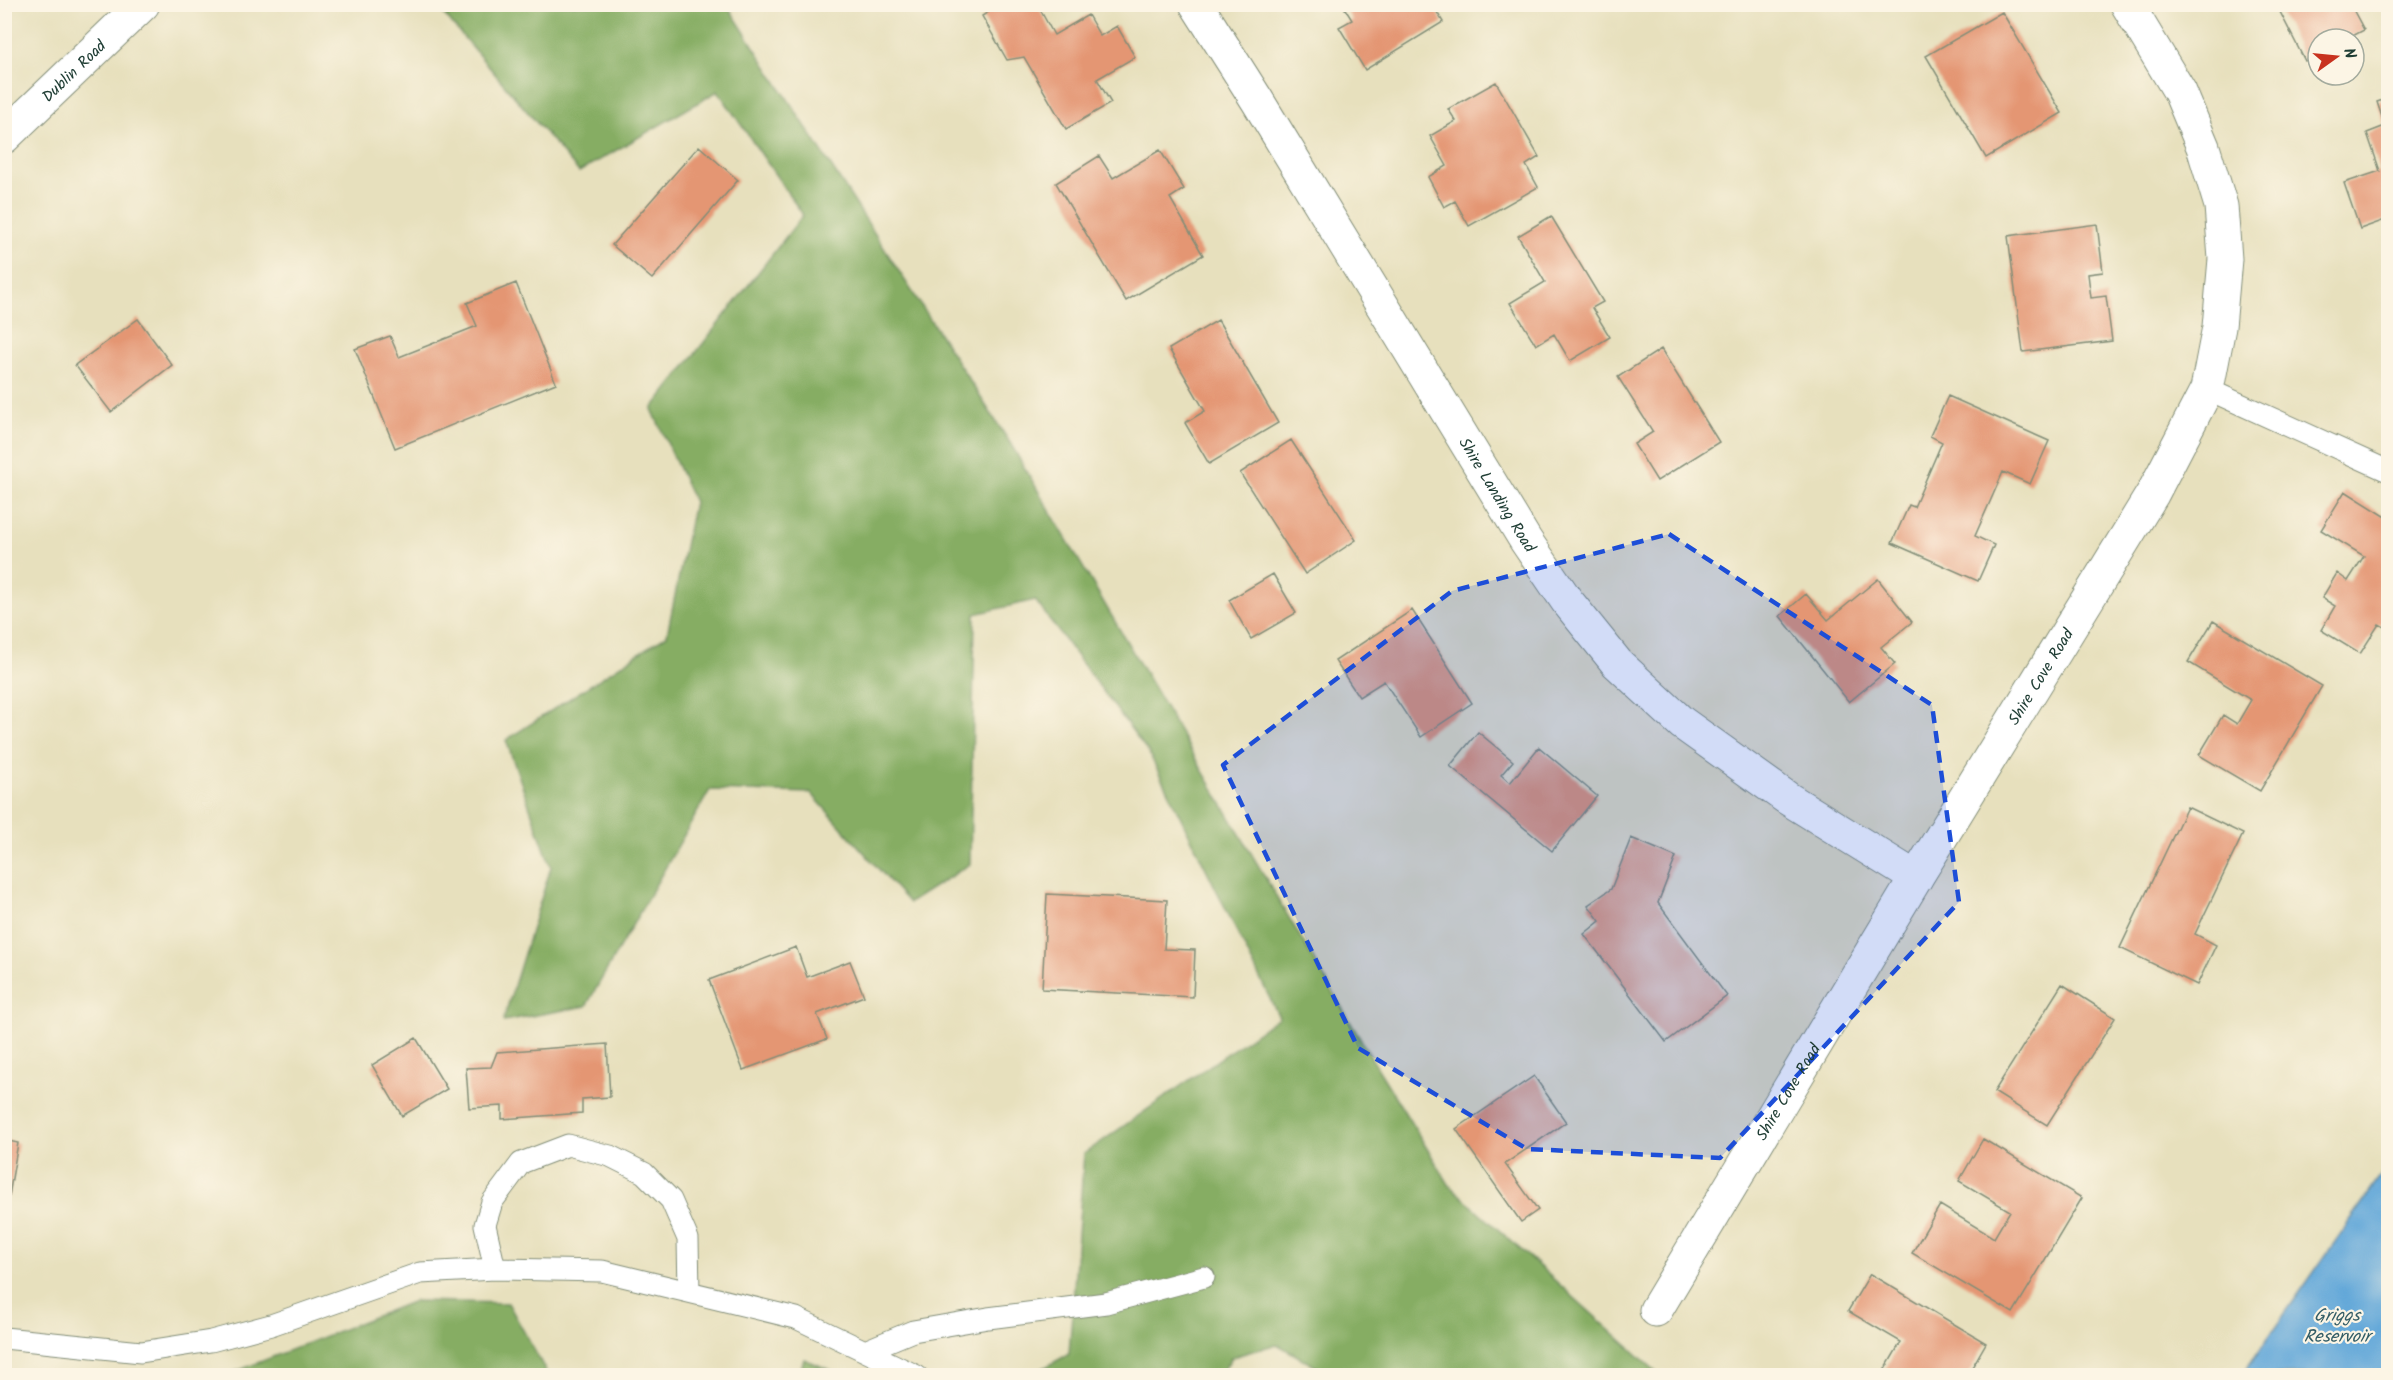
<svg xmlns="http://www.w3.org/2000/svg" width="2393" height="1380" font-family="Kalam,sans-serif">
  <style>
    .forest { fill: #86ad64; stroke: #52754c; stroke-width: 1.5 }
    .water { fill: #63a8d9; stroke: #417286; stroke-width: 1.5 }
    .building { fill: #e49673 }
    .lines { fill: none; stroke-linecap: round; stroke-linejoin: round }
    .lane-casing { stroke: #838e78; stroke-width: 23 }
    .street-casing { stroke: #838e78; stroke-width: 35 }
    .primary-casing { stroke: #838e78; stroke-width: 35 }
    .lane { stroke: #fff; stroke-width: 21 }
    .street { stroke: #fff; stroke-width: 33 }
    .primary { stroke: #fff; stroke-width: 33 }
    .marked { fill: #1d4ed8; fill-opacity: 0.2; stroke: #1d4ed8; stroke-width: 4.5; stroke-dasharray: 12 8; stroke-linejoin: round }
    .labels { text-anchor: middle; stroke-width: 4.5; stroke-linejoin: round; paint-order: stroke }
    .street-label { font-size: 16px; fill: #1f3d34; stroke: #fcf5e5 }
    .water-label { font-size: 18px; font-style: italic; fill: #335d66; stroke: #fcf5e5 }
  </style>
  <rect width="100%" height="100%" fill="#fcf5e5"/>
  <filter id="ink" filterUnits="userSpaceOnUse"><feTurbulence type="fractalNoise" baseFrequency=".0167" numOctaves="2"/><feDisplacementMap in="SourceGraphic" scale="12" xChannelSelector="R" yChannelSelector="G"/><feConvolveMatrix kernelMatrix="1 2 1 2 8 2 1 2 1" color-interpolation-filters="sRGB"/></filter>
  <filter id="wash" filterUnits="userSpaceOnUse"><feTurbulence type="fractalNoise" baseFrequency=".008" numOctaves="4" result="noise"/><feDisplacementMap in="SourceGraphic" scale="24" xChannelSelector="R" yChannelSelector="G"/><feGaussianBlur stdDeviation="1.35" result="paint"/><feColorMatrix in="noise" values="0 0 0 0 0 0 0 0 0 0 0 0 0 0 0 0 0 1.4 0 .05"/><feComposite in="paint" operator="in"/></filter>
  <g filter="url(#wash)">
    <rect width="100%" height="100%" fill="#e7e0bd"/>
    <path class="forest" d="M436,5h291l283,438 365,621 75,122 210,189h-330l-53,-31 -45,13 -12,18h-189l38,-21 15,-200 195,-137 -130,-264 -114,-153 -60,14 -5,250 -61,39 -98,-110 -101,-3 -124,216 -83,15 48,-154 -45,-127 161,-105 27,-133 -42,-93 151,-194 -85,-124 -139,81z
      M414,1301l94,2 40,72h-321z
      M804,1359l38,16h-43z"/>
    <path class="water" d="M2388,1166v209h-146z"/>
    <g id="blocks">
      <path class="building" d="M1001,4h36l17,31 34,-20 12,21 17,-10 18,31 -38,22 14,24 -45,26 -42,-72 -17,3 -25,-44z
        M1342,4h90l11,18 -78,48 -26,-43 13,-7z
        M2276,4h74l14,26 -17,9h-29v15l-13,7z
        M2002,12l60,101 -76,45 -60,-102z
        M1496,82l43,75 -13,8 12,22 -69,39 -14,-25 -11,6 -16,-30 19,-11 -17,-30 26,-15 -8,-12z
        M2388,98v121l-28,10 -16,-46 36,-12 -13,-38 18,-7 -8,-24z
        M699,146l39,34 -86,99 -40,-34z
        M1160,150l24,39 -14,9 33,57 -77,46 -70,-118 43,-27 14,22z
        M1551,216l52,86 -11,6 18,29 -40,24 -16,-27 -18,11 -26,-42 35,-21 -27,-46z
        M2097,224l6,48 -15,2 3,24 15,-2 6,45 -89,11 -15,-116z
        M516,283l40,100 -161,65 -40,-99 35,-13 9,21 78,-31 -10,-23z
        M138,319l34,46 -61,47 -36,-47z
        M1218,320l60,103 -69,41 -24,-41 20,-12 -36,-62z
        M1661,349l58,93 -62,39 -23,-37 19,-12 -35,-55z
        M1948,396l101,45 -19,43 -27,-12 -28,64 19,9 -16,36 -86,-38 17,-38 5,2 28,-65 -12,-6z
        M1291,440l65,100 -51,34 -65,-101z
        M2345,491l43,27v111l-9,-5 -19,30 -39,-24 14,-24 -13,-8 15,-25 11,8 16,-25 -43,-26z
        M1273,574l23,39 -45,26 -22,-39z
        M1878,579l34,43 -31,25 14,17 -46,38 -69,-86 26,-22 22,26z
        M1412,610l60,93 -51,34 -37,-56 -25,16 -24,-36z
        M2213,621l109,65 -62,105 -61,-36 24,-40 14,9 14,-24 -63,-38z
        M1478,732l35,29 -12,14 9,8 29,-36 58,49 -45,55 -102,-85z
        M2187,807l56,27 -48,100 21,11 -19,40 -77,-37z
        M1631,838l45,19 -18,46 69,93 -61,46 -82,-108 16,-13 -12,-16 23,-16z
        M1047,894l120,6 -3,49 31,1 -2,47 -151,-8z
        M796,947l11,30 43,-16 14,35 -47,18 10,25 -84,31 -34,-90z
        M2062,984l53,34 -68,107 -53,-33z
        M416,1038l31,51 -45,27 -30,-51z
        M607,1044l3,53 -28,2v14l-80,6v-13l-33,2 -3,-40 25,-1 6,-15z
        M1534,1076l32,46 -61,42 33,46 -17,12 -65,-93z
        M1983,1139l99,59 -69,115 -101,-60 28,-48 54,33 16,-27 -51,-30z
        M4,1140l14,3 -9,53 -5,-1z
        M1870,1274l116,69 -19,33h-86l20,-34 -53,-31z"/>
    </g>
  </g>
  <g filter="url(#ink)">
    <use href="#blocks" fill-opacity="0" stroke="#838e78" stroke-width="1.5"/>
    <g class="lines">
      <g class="lane-casing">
        <path id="lane" d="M2207,389l181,82
          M495,1269l-10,-44 7,-23 29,-39 47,-18 42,11 34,17 27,27 17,39 1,53
          M4,1338l137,14 70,-11 60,-16 149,-52 75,-4 107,2 194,47 121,58
          M865,1351l48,-20 75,-13 118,-15 98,-26"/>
      </g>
      <g class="street-casing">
        <g id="street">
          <path id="s1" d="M1196,4l61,96 269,441 41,60 50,62 65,60 105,75 129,80"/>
          <path id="s2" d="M1656,1310l260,-432 237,-385 54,-104 12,-62 6,-68 -4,-53 -18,-59 -23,-55 -53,-88"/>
        </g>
      </g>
      <g class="primary-casing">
        <g id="primary">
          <path id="s3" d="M4,137l139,-133"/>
        </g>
      </g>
      <use href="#lane" class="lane"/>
      <use href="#street" class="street"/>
      <use href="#primary" class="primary"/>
    </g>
  </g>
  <path class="marked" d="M1669,534l263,171 27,197 -239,256 -193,-9 -169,-101 -135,-283 229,-174z"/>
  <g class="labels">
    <g class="street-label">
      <text dy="6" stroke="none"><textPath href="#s3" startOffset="96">Dublin Road</textPath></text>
      <text dy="6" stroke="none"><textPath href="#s1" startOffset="576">Shire Landing Road</textPath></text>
      <text dy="6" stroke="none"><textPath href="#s2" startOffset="741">Shire Cove Road</textPath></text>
      <text dy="6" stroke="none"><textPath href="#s2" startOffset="255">Shire Cove Road</textPath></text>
    </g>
    <g class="water-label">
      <text x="2337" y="1321">Griggs<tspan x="2337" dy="21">Reservoir</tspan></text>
    </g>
  </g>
  <rect width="2393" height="1380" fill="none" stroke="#fcf5e5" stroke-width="24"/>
  <g transform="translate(2336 57) rotate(75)"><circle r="28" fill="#fcf5e5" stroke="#a4ab9e" stroke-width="1.5"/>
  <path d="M0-4.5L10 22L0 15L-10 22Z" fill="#c8321e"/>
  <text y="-9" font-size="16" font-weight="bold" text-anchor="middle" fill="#1f3d34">N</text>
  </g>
</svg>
